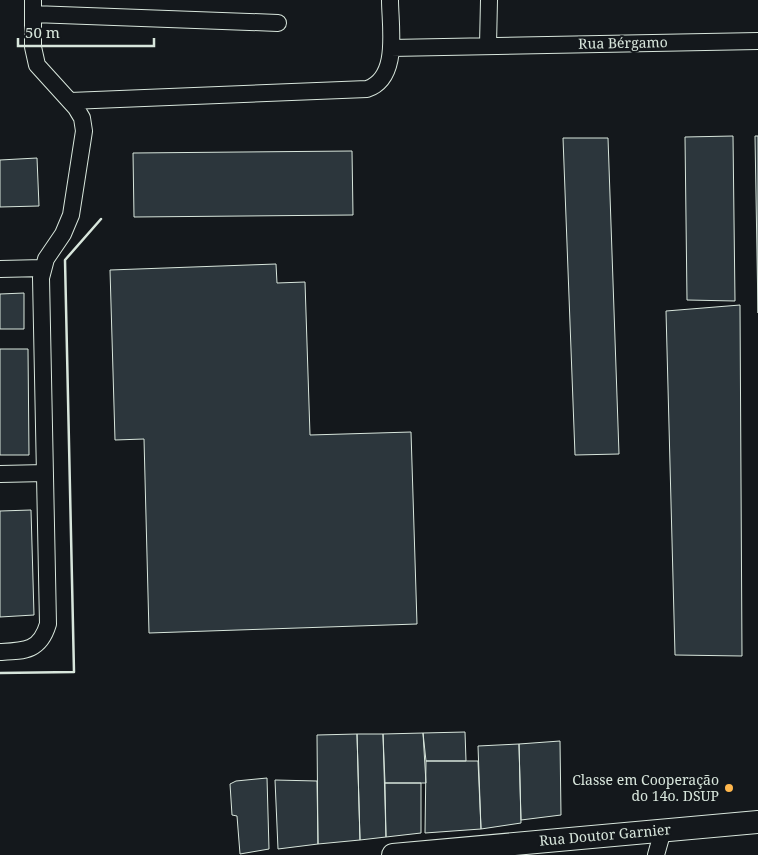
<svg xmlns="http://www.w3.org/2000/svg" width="758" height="855" font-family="'Noto Serif',serif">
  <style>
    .building { fill: #2c363c; stroke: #d8e6dc }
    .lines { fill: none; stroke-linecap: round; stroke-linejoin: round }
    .street-casing { stroke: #d8e6dc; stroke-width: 18 }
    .secondary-casing { stroke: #d8e6dc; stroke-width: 24 }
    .street { stroke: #14181c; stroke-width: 16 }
    .secondary { stroke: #14181c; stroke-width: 22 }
    .wall { stroke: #d8e6dc; stroke-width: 2.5 }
    .poi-dot { fill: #ffb74d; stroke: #14181c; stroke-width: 2 }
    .labels { text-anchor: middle; stroke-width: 4; stroke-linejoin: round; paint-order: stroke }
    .street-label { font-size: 14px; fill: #d8e6dc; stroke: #14181c }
    .poi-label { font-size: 14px; fill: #d8e6dc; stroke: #14181c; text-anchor: end }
  </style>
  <rect width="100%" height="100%" fill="#14181c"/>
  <path class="building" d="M733,136l2,165 -48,-1 -2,-163z
    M755,136h3v177z
    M563,138h45l11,316 -44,1z
    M352,151l1,64 -219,2 -1,-64z
    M37,158l2,48 -39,1v-47z
    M276,264l1,19 28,-1 5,153 101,-3 6,192 -268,9 -5,-194 -29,1 -5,-170z
    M24,293v36h-24v-35z
    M740,305l2,351 -67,-1 -9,-344z
    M0,349h28l1,106h-29z
    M31,510l3,105 -34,2v-106z
    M465,732l1,29h-40l-3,-28z
    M423,733l3,50h-41l-2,-49z
    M357,734h26l3,103 -26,3z
    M357,734l3,106 -42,4 -1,-109z
    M560,741l1,74 -40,5 -2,-76z
    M519,744l2,79 -40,6 -3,-83z
    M426,761h52l3,68 -56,4z
    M267,778l2,71 -29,5 -3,-38 -5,-1 -2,-31 6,-3z
    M275,780l42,1 1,63 -40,5z
    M385,783h36v50l-35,4z"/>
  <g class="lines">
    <g class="street-casing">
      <path id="street" d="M33,14l245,9
        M488,45l1,-45
        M391,48l367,-7
        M70,101l297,-12c33,-11 23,-62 23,-89
        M0,269l43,-1
        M0,474l45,-1
        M0,652c25,-1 40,-1 48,-28l-7,-346 5,-19 17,-25 8,-19 13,-84 -2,-13 -6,-10 -39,-43 -4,-18v-47
        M656,855l7,-25"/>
    </g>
    <g class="secondary-casing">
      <path id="secondary" d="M393,855l365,-33"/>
    </g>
    <use href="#street" class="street"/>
    <use href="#secondary" class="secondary"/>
    <path class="wall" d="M0,673l74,-1 -9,-412 36,-41"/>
  </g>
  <circle class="poi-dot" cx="729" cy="788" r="5"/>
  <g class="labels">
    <g class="street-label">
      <text transform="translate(623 43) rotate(-1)" y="5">Rua Bérgamo</text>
      <text transform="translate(605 835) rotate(-5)" y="5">Rua Doutor Garnier</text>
    </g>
    <g class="poi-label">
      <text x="719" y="785">Classe em Cooperação<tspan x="719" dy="16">do 14o. DSUP</tspan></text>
    </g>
  </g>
  <path d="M18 38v8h136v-8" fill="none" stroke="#d8e6dc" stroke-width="2.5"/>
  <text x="25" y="38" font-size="15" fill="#d8e6dc" stroke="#14181c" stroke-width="4" paint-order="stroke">50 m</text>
</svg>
